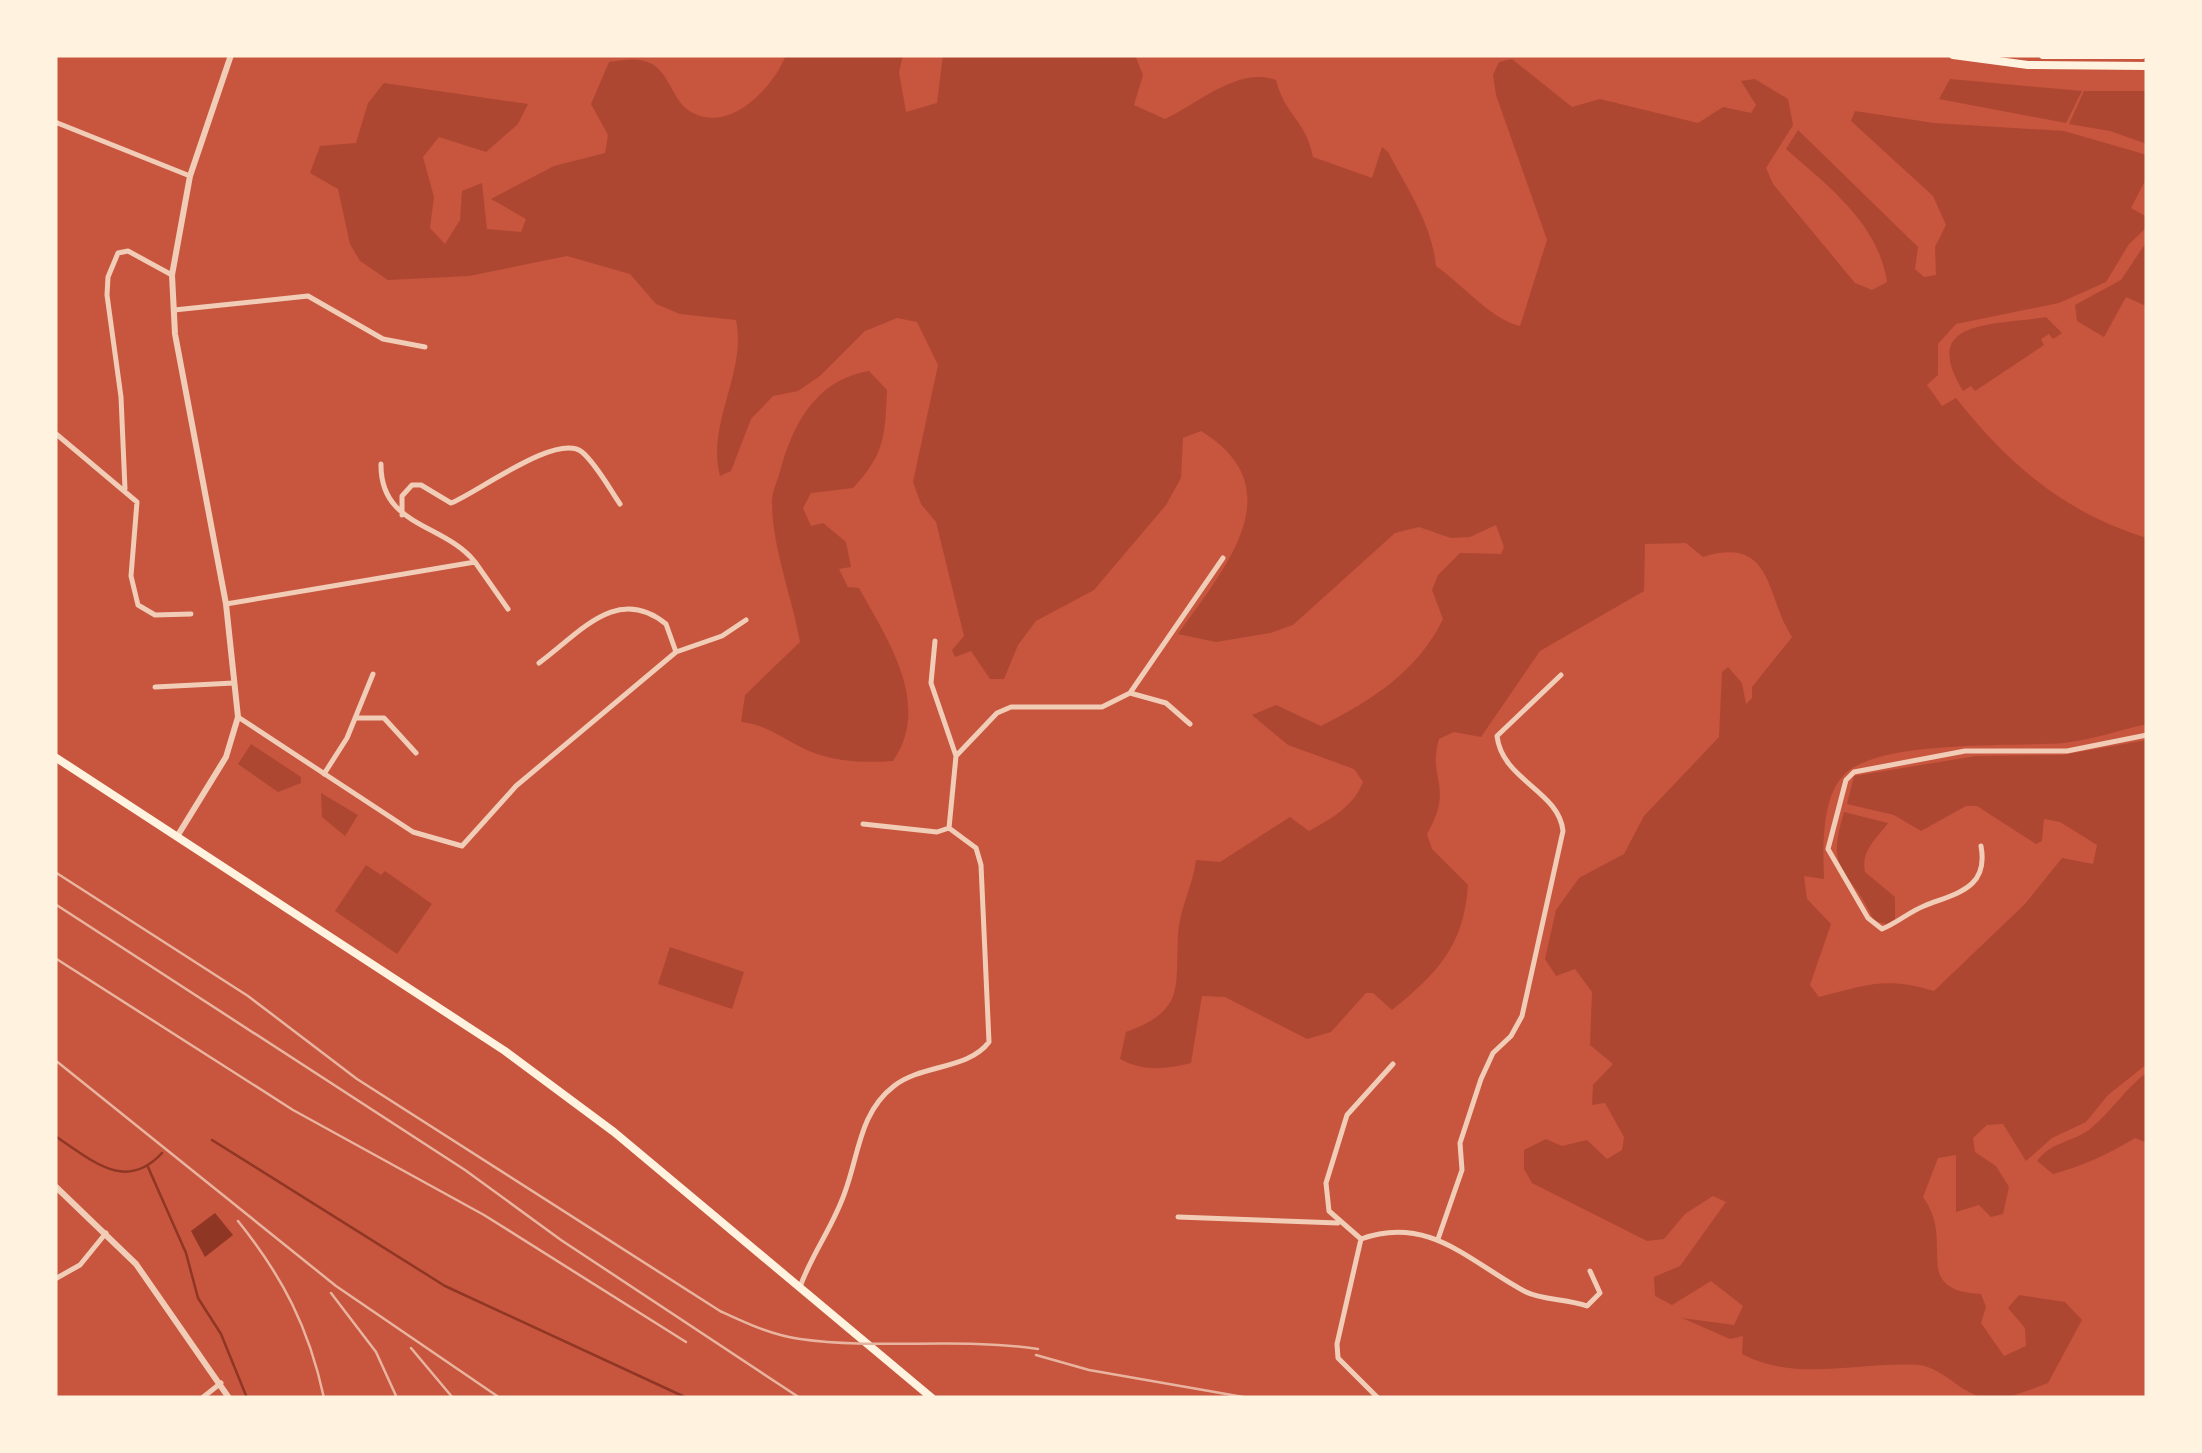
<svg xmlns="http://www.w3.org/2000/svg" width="2202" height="1453" font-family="'DejaVu Sans',sans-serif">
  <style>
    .green { fill: #ae4732 }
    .water { fill: #8f3625 }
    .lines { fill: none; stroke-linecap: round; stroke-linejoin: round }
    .stream { stroke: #8f3625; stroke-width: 2.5 }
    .minor { stroke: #f1ccb7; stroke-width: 5 }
    .tertiary { stroke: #f1ccb7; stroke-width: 6 }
    .primary { stroke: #fff3e0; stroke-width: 8 }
    .rail { stroke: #e9b49f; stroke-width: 2.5 }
  </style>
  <rect width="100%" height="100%" fill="#c8553d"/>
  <path class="green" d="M786,55h117l-4,17 7,40 31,-9 6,-48h192l8,20 -9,30 31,14c31,-14 73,-53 111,-39 9,36 30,40 37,77l59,21 10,-31 6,5c19,36 44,72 48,114 26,18 56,54 84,60l27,-86 -51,-145 -3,-20 6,-13 13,-3 60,48 28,-8 98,24 25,-16 28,6 5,-8 -15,-24 14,-2 33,20 5,26 -27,43 7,16 82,99 17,7 15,-8c-9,-59 -58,-95 -101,-133l12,-19 120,117 -3,22 9,8 12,-2 -1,-28 11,-22 -13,-29 -82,-75 4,-10 79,12 130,8 83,24v22l-16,31 16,9v10l-18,17 -23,38 -47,21 -103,21 -18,20v31l-11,10 15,21 14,-8c52,66 109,115 191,140v186c-27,6 -56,16 -83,19 -48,4 -187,-4 -220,32 -23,23 -21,74 -20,104l-20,-3 3,23 24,25 -21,61 9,12c46,-12 68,-21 115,-6l91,-87 37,-46 31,6 4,-19 -37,-23 -16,-3 -2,22 -6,3 -59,-38h-11l-45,25 -27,-16 -47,-11 7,-28 122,-20 86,-1 85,-15v324l-39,31 -22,27 -34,16 -26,23 -23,-37 -16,1 -14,13 2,14 21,14 13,21 -6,27 -12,3 -12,-12 -23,7v-57l-18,3 -15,39c34,46 -15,93 58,97l5,13 -5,16 23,33 22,-10 -1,-18 -17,-20 11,-13 46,7 17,18 -34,63c-20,7 -38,16 -60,15 -24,-1 -44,-30 -69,-33 -59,-4 -123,18 -177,-11l1,-18 -13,3 -48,-21 52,7 9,-19 -32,-25 -39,24 -17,-9 -1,-19 26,-11 46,-64 -13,-6 -28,18 -21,25 -17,2 -115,-58 -8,-14v-19l22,-11 16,7 25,-6 20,19 15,-9 2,-13 -19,-34 -13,2 1,-20 20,-21 -23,-19 2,-53 -17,-23 -19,7 -11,-17 11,-49 23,-32 45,-24 20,-38 75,-79 3,-65 6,-5 14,16 4,21 6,-6v-11l40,-50c-27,-41 -18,-102 -89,-80l-17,-14 -41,1 -1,47 -104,60 -59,86 -27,-5 -15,7c-12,41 16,46 -12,95l5,15 36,36c-4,60 -30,88 -76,125l-19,-17h-7l-35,39 -24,7 -82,-42 -23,-1 -11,67c-24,6 -48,9 -71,-4l6,-27c60,-22 49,-44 52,-97 1,-26 15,-49 18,-75l24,2 70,-45 19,14c23,-13 44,-24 54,-49l-9,-13 -66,-24 -36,-30 24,-10 45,21c50,-25 97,-55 122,-107l-11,-29 6,-15 22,-22 41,1 3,-7 -8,-22 -26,12 -19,1 -32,-11 -24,6 -102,92 -23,8 -54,9 -38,-8c45,-64 118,-145 23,-203l-18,7 -2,40 -15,27 -72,85 -58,31 -18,24 -14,34h-14l-19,-28 -16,6 -3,-7 12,-14 -28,-114 -15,-18 -8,-22 25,-117 -21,-43 -20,-4 -32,13 -45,45 -22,15 -25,5 -22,23 -20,52 -11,5c-14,-52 27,-103 16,-156l-56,-6 -24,-10 -26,-30 -63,-18 -98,20 -81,4 -28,-19 -10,-17 -12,-55 -28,-16 10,-27 36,-3 12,-40 16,-20 144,21 -10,20 -32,28 -47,-15 -16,20 11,40 -4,31 15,16 15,-24 2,-29 20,-8 5,46 34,3 5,-13 -35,-20 63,-33 51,-13 3,-18 -17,-31 18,-42c14,-2 33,-6 46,4 14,10 19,34 33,44 40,27 85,-22 98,-55z
    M1950,79l132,12 -16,32 -127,-24z
    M2084,91h63v53l-37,-13 -41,-7z
    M2147,241l-1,65 -20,-9 -22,40 -27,-16 -2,-16 46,-25z
    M2046,317l16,16 -9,6 -4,-5 -8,5 3,6 -69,46 -4,-5 -8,5c-45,-73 32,-65 83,-74z
    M869,371l18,19c-2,46 -2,64 -34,98l-42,5 -8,15 8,18 12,-3 23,19 5,25 -12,2 9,18 11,1c29,52 73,117 34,173 -27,2 -53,1 -79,-8 -27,-10 -43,-28 -73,-31l4,-27 55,-53c-8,-45 -27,-92 -28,-137 -1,-10 4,-21 7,-30 13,-50 36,-95 90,-104z
    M251,744l50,33v6l-23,9 -40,-28z
    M321,793l37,22 -13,21 -23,-19z
    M1844,812l44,11c-13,18 -27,27 -23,49l30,25v22l-8,5 -13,-3c-24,-56 -50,-43 -30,-109z
    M366,865l15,10 4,-4 47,33 -35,50 -62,-43z
    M670,947l74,25 -12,37 -74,-25z
    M2147,1072v71l-12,-5c-26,16 -52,28 -82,36l-16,-13c15,-20 35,-18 53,-32 21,-17 35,-40 57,-57z"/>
  <path class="water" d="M215,1213l18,22 -28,22 -14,-26z"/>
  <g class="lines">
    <path class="stream" d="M55,1136c37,24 70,57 107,17
      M212,1140l233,146 242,112
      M148,1167l38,86 12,45 23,36 26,64"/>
    <path class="minor" d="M55,122l135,54
      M174,310l134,-14 75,43 42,8
      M55,433l82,69 -6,74 7,29 17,10 36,-1
      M381,464c-1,63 63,59 94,98
      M125,489l-4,-92 -14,-102 1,-18 10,-24 10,-2 44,24
      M402,515v-19l10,-11h9l30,18c26,-10 106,-71 131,-51 15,13 27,36 38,52
      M226,604l249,-42 33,47
      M935,641l-4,42 25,73
      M676,652l46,-16 24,-16
      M155,687l79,-4
      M1130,693l93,-135
      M238,717l175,115 49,14 54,-60 160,-134 -10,-28c-49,-40 -86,9 -127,39
      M355,718h29l32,35
      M324,774l23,-36 26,-64
      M863,824l74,8 12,-4
      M1981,846c8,43 -25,47 -57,60 -15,6 -27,17 -42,23l-14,-11 -40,-69 18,-69 8,-8 111,-21h102l80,-16
      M1178,1217l160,6
      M1361,1239l-32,-28 -3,-28 21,-68 46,-51
      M1438,1239l24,-69 -2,-27 21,-64 12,-26 18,-17 11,-20 41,-185c-4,-40 -61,-51 -66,-95l64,-61
      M55,1279l25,-14 26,-32
      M800,1287c12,-34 35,-63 46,-98 13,-36 14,-77 48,-103 28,-22 74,-16 95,-44l-8,-177 -5,-17 -27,-20 7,-72 41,-43 14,-6h91l28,-14 36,10 24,21
      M202,1398l19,-15
      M1378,1398l-40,-40 -1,-14 24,-105c68,-25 110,24 165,53 16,8 42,7 61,14l13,-13 -10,-22"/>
    <path class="tertiary" d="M178,835l48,-78 12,-40 -12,-113 -51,-270 -3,-59 18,-99 41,-121
      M55,1186l81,78 93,134"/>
    <path class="primary" d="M1953,55l75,10 119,1
      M2043,55h99
      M55,757l450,294 109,81 318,266"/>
    <path class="rail" d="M55,872l193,124 109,83 363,232c26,12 51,24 80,28 78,11 159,-2 238,10
      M55,904l410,266 96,70 239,158
      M55,958l238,152 191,105 202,127
      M55,1060l281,226 164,112
      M238,1221c45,56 71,107 86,177
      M331,1293l45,59 21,46
      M411,1348l42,50
      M1036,1355l53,15 160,28"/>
  </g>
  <rect width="2202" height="1453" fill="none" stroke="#fff3e0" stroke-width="115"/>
</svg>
